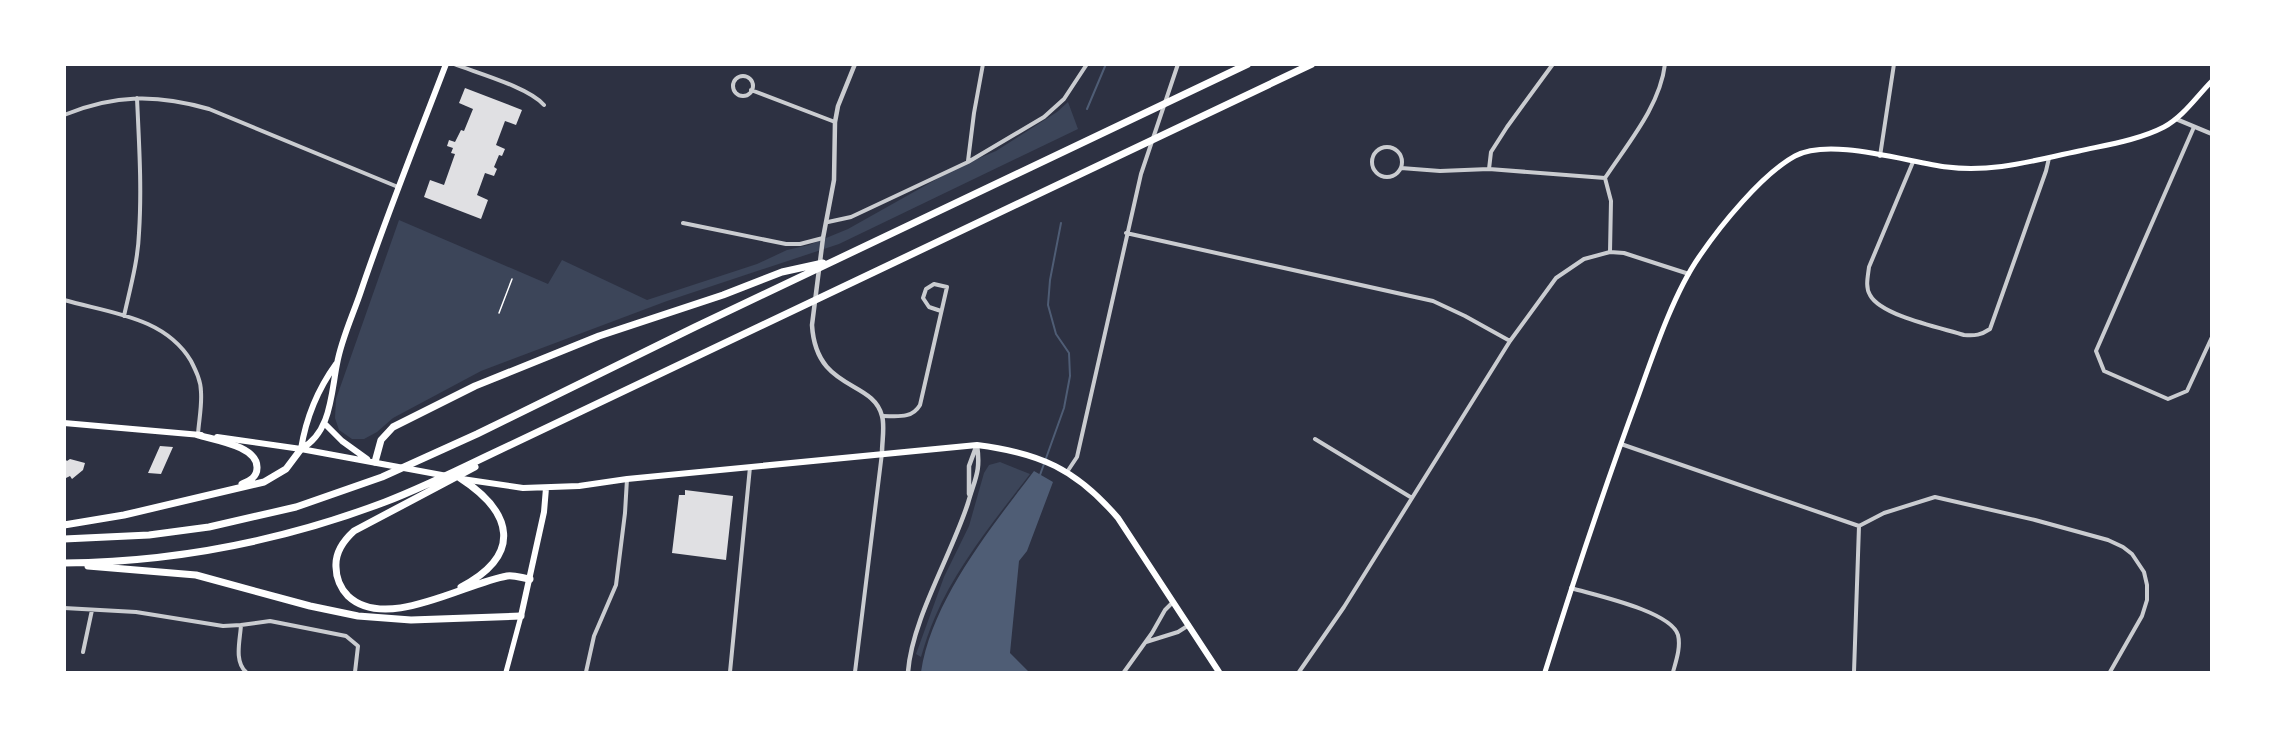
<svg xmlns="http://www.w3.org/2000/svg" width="2276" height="737" font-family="Merriweather,serif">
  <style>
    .green { fill: #3c4559 }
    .water { fill: #4f5d75 }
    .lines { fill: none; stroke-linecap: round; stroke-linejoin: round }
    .stream { stroke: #4f5d75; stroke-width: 2 }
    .building { fill: #e0e0e3 }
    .path { stroke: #fff; stroke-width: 1.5 }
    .minor { stroke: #caccd0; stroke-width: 4 }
    .tertiary { stroke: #caccd0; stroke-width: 4.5 }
    .secondary { stroke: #fff; stroke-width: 5 }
    .primary { stroke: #fff; stroke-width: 6 }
    .motorway { stroke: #fff; stroke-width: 7 }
  </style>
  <rect width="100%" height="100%" fill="#2d3142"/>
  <path class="green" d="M1068,102l10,27 -239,115 -172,57 -186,70 -88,47 -16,14 -13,7h-12l-13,-9 -4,-12 1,-19 63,-179 149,64 14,-24 85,40 110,-36 30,-14 22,-5 39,-16 112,-63 36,-15 61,-39z
    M1000,462l30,12c-33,43 -74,93 -95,143 -6,13 -10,27 -14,40l-5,-3 28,-77 25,-51 15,-53 5,-8z"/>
  <path class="water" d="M1034,471l19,11 -26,69 -8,10 -9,92 19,19h-108c11,-72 69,-143 113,-201z"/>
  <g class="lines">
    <path class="stream" d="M1087,109l19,-45
      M1040,475l24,-67 6,-32 -1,-23 -13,-19 -8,-29 2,-25 11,-57"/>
  </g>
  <path class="building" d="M465,88l57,22 -6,15 -11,-4 -9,24 9,4 -3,7 -3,-1 -5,12 3,2 -3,7 -9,-3 -8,22 11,5 -7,19 -57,-22 6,-17 14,5 11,-31 -4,-1 2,-5 -6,-2 2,-6 6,2 6,-12 3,1 9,-22 -14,-6z
    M160,446l13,1 -12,27 -13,-1z
    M64,458l3,3 3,-2 15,4 -2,7 -11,9 -2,-3 -6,3z
    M685,490l48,6 -7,64 -54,-7 7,-58h6z"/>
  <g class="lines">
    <path class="path" d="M499,313l13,-34"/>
    <path class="minor" d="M454,64c23,9 74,23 90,41
      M733 86a10 10 0 1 1 20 0a10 10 0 1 1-20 0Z
      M751,90l84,32
      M64,115c51,-21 94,-21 145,-6l189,78
      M2194,127l-98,224 8,20 64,28 19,-8 25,-54
      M1372 162a15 15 0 1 1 30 0a15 15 0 1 1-30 0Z
      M1880,156l14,-92
      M968,161l6,-48 9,-49
      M1913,162l-44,105c-1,9 -4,20 1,28 11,21 72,33 94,40 11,1 17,0 26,-6l56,-158 3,-13
      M1401,168l39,3 49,-2 116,9
      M1489,169l2,-17 16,-25 46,-63
      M828,222l23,-5 117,-55 76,-45 20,-18 23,-35
      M683,223l103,21h14l23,-6
      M1126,233l307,68 32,15 45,25
      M1610,252l1,-51 -6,-23c23,-35 55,-72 60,-114
      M64,300c46,13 101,17 127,61 5,10 10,20 10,31 1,14 -2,28 -3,42
      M124,316c6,-27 14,-55 15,-83 3,-45 0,-90 -2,-135
      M883,416c14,0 29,3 37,-11l27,-118 -13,-3 -8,5 -3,9 6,9 12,4
      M1315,439l97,59
      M1621,444l238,82 -5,146
      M1067,472l10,-15 64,-283 37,-110
      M1859,526l25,-13 51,-16 100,23 73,20 15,7 9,7 12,18 3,13v15l-5,16 -32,56
      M1571,588c23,7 100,23 107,47 3,12 -2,26 -5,37
      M64,608l72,4 87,14 18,-1
      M1146,642l32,-10 11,-7
      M83,652l9,-42
      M246,672c-12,-11 -6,-31 -5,-47l29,-4 76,15 12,10 -3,26
      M586,672l8,-36 22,-51 9,-72 2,-34
      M730,672l20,-205
      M855,672l27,-219
      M1124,672l28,-39 13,-23 8,-8
      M1299,672l45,-65 166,-266 46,-63 28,-19 26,-7 14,1 65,21"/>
    <path class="tertiary" d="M855,64l-17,42 -3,16 -1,58 -11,58 -11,87c4,67 61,54 70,91 3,10 0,25 0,37
      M2176,119l36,15
      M969,494v-28l7,-19
      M908,672c4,-53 43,-116 60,-169 7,-25 13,-31 9,-58"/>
    <path class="secondary" d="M506,672l15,-56
      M1545,672c29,-93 60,-186 94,-278 15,-42 35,-101 60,-137 21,-31 63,-83 96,-101 35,-19 112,6 152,11 46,6 88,-7 132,-16 27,-6 60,-11 85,-24 19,-10 33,-31 48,-46"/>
    <path class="primary" d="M64,423l137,12
      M324,423l18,18 25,18
      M217,437l84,12 146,27
      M301,449c30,-16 30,-55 36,-85 4,-24 16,-49 24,-73 26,-77 56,-151 85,-227
      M301,449c5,-31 17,-60 35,-85
      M462,479l61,9 56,-2 48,-7 350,-34c63,8 99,24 141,73l101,154
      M521,616l23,-104 2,-24"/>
    <path class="motorway" d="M198,435c16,5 60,11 59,33 0,9 -7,13 -15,16
      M375,462l6,-22 12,-13 82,-41 124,-50 124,-41 59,-23 41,-9
      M475,467l-121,64c-11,10 -19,21 -18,36 0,11 5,22 12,29 38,36 117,-13 159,-20 8,-1 15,2 23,3
      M460,478c54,35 62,77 1,109
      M64,525l60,-10 140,-33 22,-13 15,-20
      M64,539l85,-4 60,-8 87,-20 86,-30 95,-43 218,-107 553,-263
      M64,563c110,-1 218,-22 321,-61 34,-13 67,-29 100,-45l827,-393
      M88,566l108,9 114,31 48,10 53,4 110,-4"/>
  </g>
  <rect width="2276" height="737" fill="none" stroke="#ffffff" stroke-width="132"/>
</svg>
